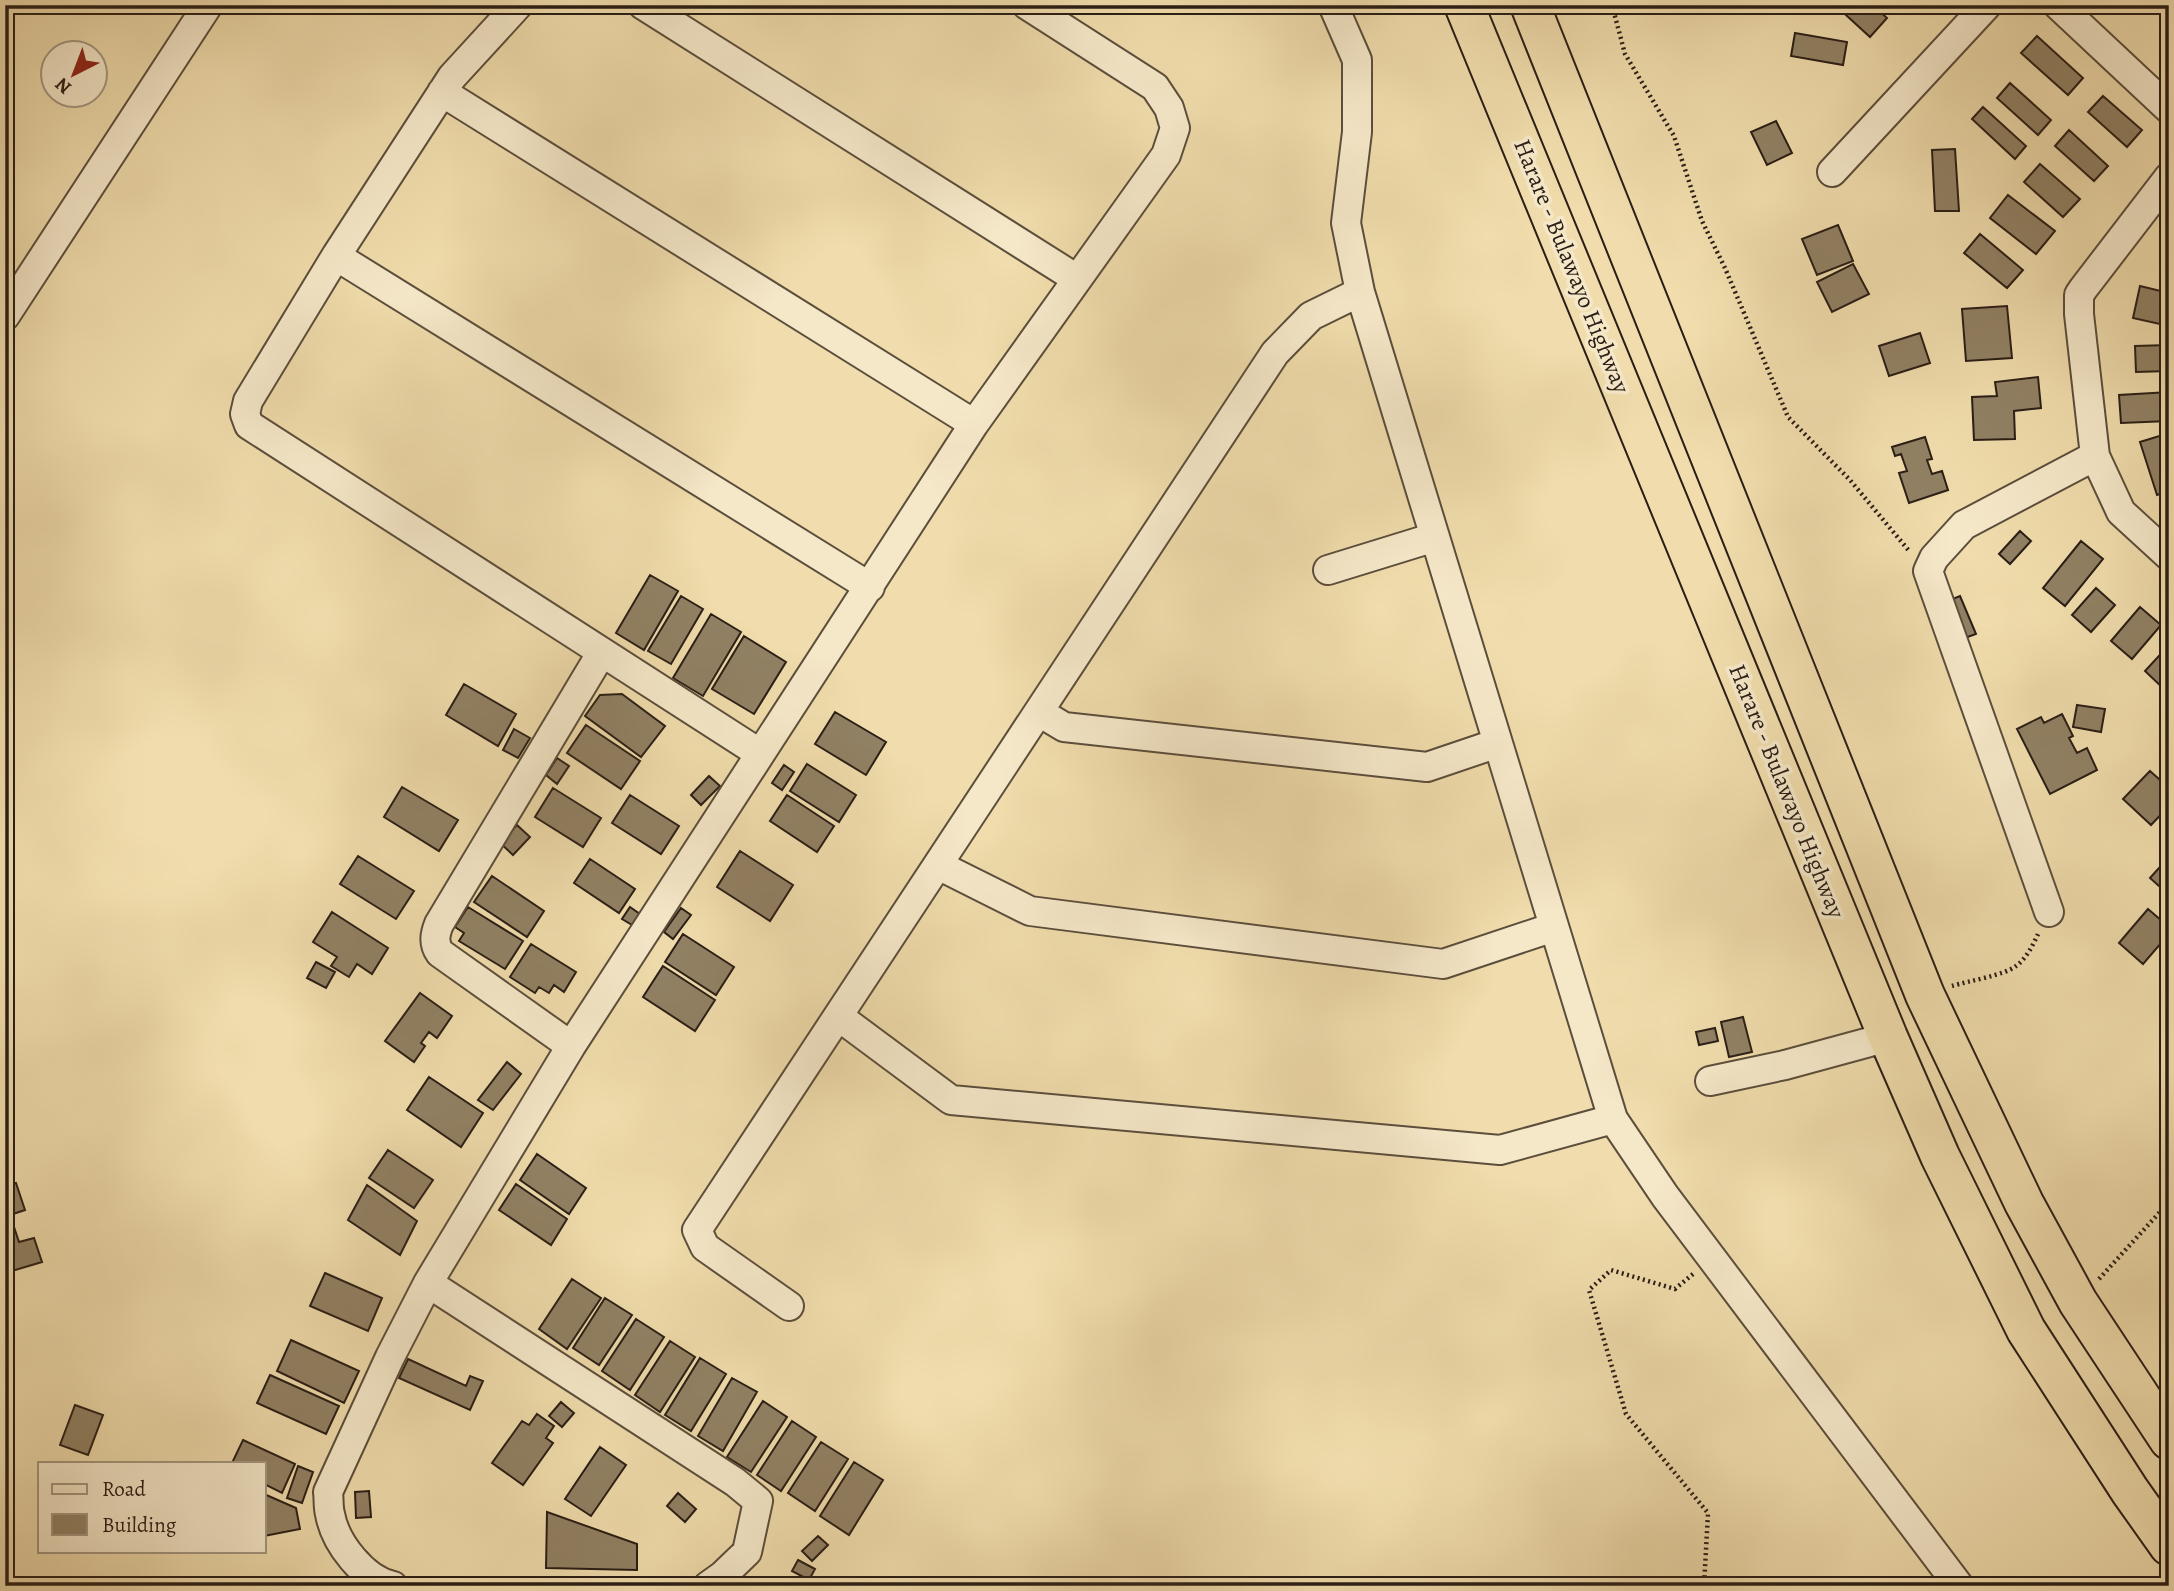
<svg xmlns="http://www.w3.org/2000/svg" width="2174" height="1591" font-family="Alegreya,serif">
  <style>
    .building { fill: #918164; stroke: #2a1e16; stroke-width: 2 }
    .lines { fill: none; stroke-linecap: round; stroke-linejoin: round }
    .minor-casing { stroke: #5c4e3c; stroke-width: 32 }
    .highway-casing { stroke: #2a1e16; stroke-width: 42 }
    .path { stroke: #2a1e16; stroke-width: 4.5; stroke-dasharray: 2 3.5; stroke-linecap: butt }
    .minor { stroke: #f5e8c9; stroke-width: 28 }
    .highway { stroke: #f0dcac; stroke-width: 38 }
    .labels { text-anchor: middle; stroke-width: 7; stroke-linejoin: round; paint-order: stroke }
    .street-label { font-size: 24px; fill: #2a1e16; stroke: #f5e8c9 }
  </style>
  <rect width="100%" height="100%" fill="#f0dcac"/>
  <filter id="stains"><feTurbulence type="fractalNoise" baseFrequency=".00286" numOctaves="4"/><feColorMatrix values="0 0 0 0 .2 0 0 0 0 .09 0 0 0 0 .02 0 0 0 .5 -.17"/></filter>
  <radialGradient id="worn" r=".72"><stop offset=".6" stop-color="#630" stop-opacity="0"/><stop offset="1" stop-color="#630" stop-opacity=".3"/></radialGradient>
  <path class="building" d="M1835,5h38l14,13 -17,19z
    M1795,33l52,9 -4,23 -52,-9z
    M2037,36l46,42 -15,17 -47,-42z
    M2010,83l41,37 -13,15 -41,-37z
    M2103,96l39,34 -15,17 -39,-35z
    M1983,107l43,39 -11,13 -43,-40z
    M1776,121l16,32 -25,12 -16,-33z
    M2069,130l39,36 -14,15 -39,-35z
    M1955,149l4,62h-24l-3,-61z
    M2040,164l40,35 -17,18 -39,-35z
    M2008,195l47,36 -19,23 -46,-36z
    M1838,225l15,36 -36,14 -15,-36z
    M1980,234l43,36 -16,18 -43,-35z
    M1853,264l16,30 -37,18 -15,-30z
    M2140,286l29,7v33l-36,-8z
    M2007,306l5,52 -46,3 -4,-52z
    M1920,333l10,30 -41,13 -10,-30z
    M2169,345v26l-33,1 -1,-26z
    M2038,377l3,31 -27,3 1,28 -41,1 -2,-43 25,-1 -2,-14z
    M2169,392v29l-48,2 -2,-28z
    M2169,433v58l-12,4 -17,-53z
    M1925,437l7,22 -5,1 5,14 10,-3 6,19 -39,13 -10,-30 8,-2 -6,-17 -6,2 -3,-9z
    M2020,531l11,10 -21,23 -11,-10z
    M2081,541l22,18 -38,47 -22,-18z
    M650,575l28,16 -34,59 -28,-17z
    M2096,588l19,17 -24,27 -19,-17z
    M681,596l22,13 -32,55 -23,-13z
    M1960,596l16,38 -11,4 -15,-38z
    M2140,607l21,18 -29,34 -21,-18z
    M711,614l30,18 -38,64 -30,-18z
    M744,636l42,26 -32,52 -42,-25z
    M2169,645v40l-4,5 -20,-19z
    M464,684l52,30 -18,32 -52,-31z
    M622,694l43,32 -24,31 -56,-41 15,-21z
    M2077,705l28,4 -4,23 -28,-5z
    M835,712l51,30 -20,33 -51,-31z
    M2062,714l11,22 -4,2 8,15 10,-5 10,22 -47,24 -33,-65 24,-12 3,6z
    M586,725l54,36 -19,28 -54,-36z
    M514,729l16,9 -12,20 -15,-8z
    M557,758l12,8 -12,18 -11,-9z
    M807,764l49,31 -17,27 -49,-31z
    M784,765l10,7 -12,18 -10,-7z
    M2150,771l19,17v18l-18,19 -28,-26z
    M709,776l11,10 -19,19 -10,-10z
    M402,787l56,33 -19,31 -55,-34z
    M553,788l48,30 -18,29 -48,-30z
    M630,795l49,31 -18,28 -49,-31z
    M787,795l47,31 -17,26 -47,-31z
    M517,825l13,12 -17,18 -13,-12z
    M740,851l53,34 -23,36 -53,-34z
    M358,856l56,35 -18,28 -56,-35z
    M2168,858h1v37l-19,-17z
    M590,859l45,30 -16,24 -45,-30z
    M492,876l52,35 -17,26 -53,-35z
    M468,907l55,34 -18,28 -46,-28 5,-8 -9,-6z
    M630,907l10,7 -8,11 -10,-6z
    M681,908l10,7 -18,24 -9,-7z
    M2148,909l21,18v7l-26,30 -24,-21z
    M332,912l56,36 -16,26 -15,-10 -8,13 -18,-11 6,-9 -24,-15z
    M683,934l51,33 -18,28 -51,-33z
    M531,944l45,28 -12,20 -10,-7 -5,8 -10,-6 -4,6 -25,-16z
    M316,962l19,10 -9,16 -19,-10z
    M663,966l52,34 -20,31 -52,-34z
    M420,993l32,23 -15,22 -8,-6 -8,11 4,3 -11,16 -29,-21z
    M1743,1017l9,35 -23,5 -8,-35z
    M1715,1028l3,13 -19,4 -3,-13z
    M507,1062l14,12 -28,36 -15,-10z
    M429,1077l54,36 -22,34 -54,-37z
    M388,1150l45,30 -19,28 -45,-30z
    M537,1154l49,34 -17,26 -49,-34z
    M16,1183l9,27 -15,5 9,27 15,-4 8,24 -37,11v-87z
    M516,1184l51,35 -16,26 -52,-35z
    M367,1185l50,36 -17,34 -52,-35z
    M325,1273l57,25 -14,33 -58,-25z
    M572,1279l29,19 -34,51 -28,-20z
    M605,1298l27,17 -33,50 -26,-17z
    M636,1319l28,18 -34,53 -28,-19z
    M291,1340l68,31 -15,32 -67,-32z
    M670,1341l25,16 -35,55 -25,-17z
    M700,1358l26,16 -35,57 -26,-16z
    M408,1359l58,27 4,-10 13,5 -13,29 -71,-32z
    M270,1375l69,31 -13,28 -69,-31z
    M732,1378l25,14 -34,59 -25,-15z
    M763,1401l24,16 -36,55 -24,-15z
    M561,1402l13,11 -12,14 -13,-11z
    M75,1405l28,10 -15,40 -28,-10z
    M537,1414l17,12 -8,12 7,5 -30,42 -31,-22 30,-42 7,4z
    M792,1421l24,16 -35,54 -24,-16z
    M243,1440l52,24 -13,29 -18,-9v-21h-32z
    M821,1442l27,17 -33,52 -27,-18z
    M600,1447l26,18 -35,51 -26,-17z
    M854,1462l29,18 -34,55 -29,-19z
    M298,1466l15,6 -11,31 -15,-5z
    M369,1491l2,26 -15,1 -1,-26z
    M678,1493l18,16 -11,13 -18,-16z
    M264,1494l32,14 4,21 -36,7z
    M547,1512l90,32v26l-91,-2z
    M818,1536l10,9 -16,16 -10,-10z
    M798,1560l17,9 -6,11 -17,-9z
    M792,1578l10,8h-48l1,-1z"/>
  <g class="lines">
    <g class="minor-casing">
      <path id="minor" d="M518,5l-66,72 -116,179 -88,145 -3,13 4,11 510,328
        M643,5l434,274
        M1333,5l24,55v72l-11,91 14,69 253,827 52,77 294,390
        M2058,5l111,104
        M442,92l532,332
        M1832,172l155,-167
        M2169,177l-86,112 -4,6v19l16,142 26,56 48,44
        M336,256l534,331
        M5,316l203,-311
        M1328,570l107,-33
        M1039,712l25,15 363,40 71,-24
        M938,865l92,46 413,53 111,-37
        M2049,912l-121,-341 6,-13 30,-33 131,-69
        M838,1016l113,84 549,50 113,-31
        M571,1046l-131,-93c-7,-10 -5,-19 -1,-29l163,-272
        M1710,1081l75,-16 103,-28
        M428,1283l307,199 23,19 -11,51 -25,24 -14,10
        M789,1306l-84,-59 -8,-17 578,-877 36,-37 49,-24
        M393,1586c-29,-6 -58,-43 -63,-72 -2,-7 -1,-15 -2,-22l62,-135 38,-74 143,-237 403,-622 192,-269 9,-27 -6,-20 -14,-21 -128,-82"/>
    </g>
    <g class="highway-casing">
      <path id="highway" d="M1464,5l424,1032 52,119 86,174 104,161 39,55
        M1530,5l395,990 99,208 54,99 91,138"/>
    </g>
    <path class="path" d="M1612,5l13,49 49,82 28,85 23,47 63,149 62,63 60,72
      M1952,986c16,-5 53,-11 64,-20 10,-7 17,-21 22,-32
      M1693,1274l-18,15 -64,-19 -22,20 37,124 82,99 -4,73
      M2099,1279l70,-77"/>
    <use href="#minor" class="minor"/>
    <use href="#highway" class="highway"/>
  </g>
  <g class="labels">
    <g class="street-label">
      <text transform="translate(1572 266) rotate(68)" y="8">Harare - Bulawayo Highway</text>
      <text transform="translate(1787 791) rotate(68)" y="8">Harare - Bulawayo Highway</text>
    </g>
  </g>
  <rect width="2174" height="1591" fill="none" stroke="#f0dcac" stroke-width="28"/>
  <rect x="7" y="7" width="2160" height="1577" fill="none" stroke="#2a1e16" stroke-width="3.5"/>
  <rect x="14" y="14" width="2146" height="1563" fill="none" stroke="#2a1e16" stroke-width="2"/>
  <rect x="38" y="1462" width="228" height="91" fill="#f5e8c9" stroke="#a49781" stroke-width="2"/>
  <rect x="52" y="1484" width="35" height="10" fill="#f5e8c9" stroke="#a49781" stroke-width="2"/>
  <text x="102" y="1496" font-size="21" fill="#2a1e16">Road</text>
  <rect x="52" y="1514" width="35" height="21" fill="#918164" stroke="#a49781" stroke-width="2"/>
  <text x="102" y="1532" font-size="21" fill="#2a1e16">Building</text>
  <g transform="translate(74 74) rotate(222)"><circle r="33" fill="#f5e8c9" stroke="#a49781" stroke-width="2"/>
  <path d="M0-5L12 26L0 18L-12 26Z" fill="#8f2418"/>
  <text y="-10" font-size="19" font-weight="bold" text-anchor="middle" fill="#2a1e16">N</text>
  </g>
  <rect width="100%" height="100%" filter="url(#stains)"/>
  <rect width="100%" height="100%" fill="url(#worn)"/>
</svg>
